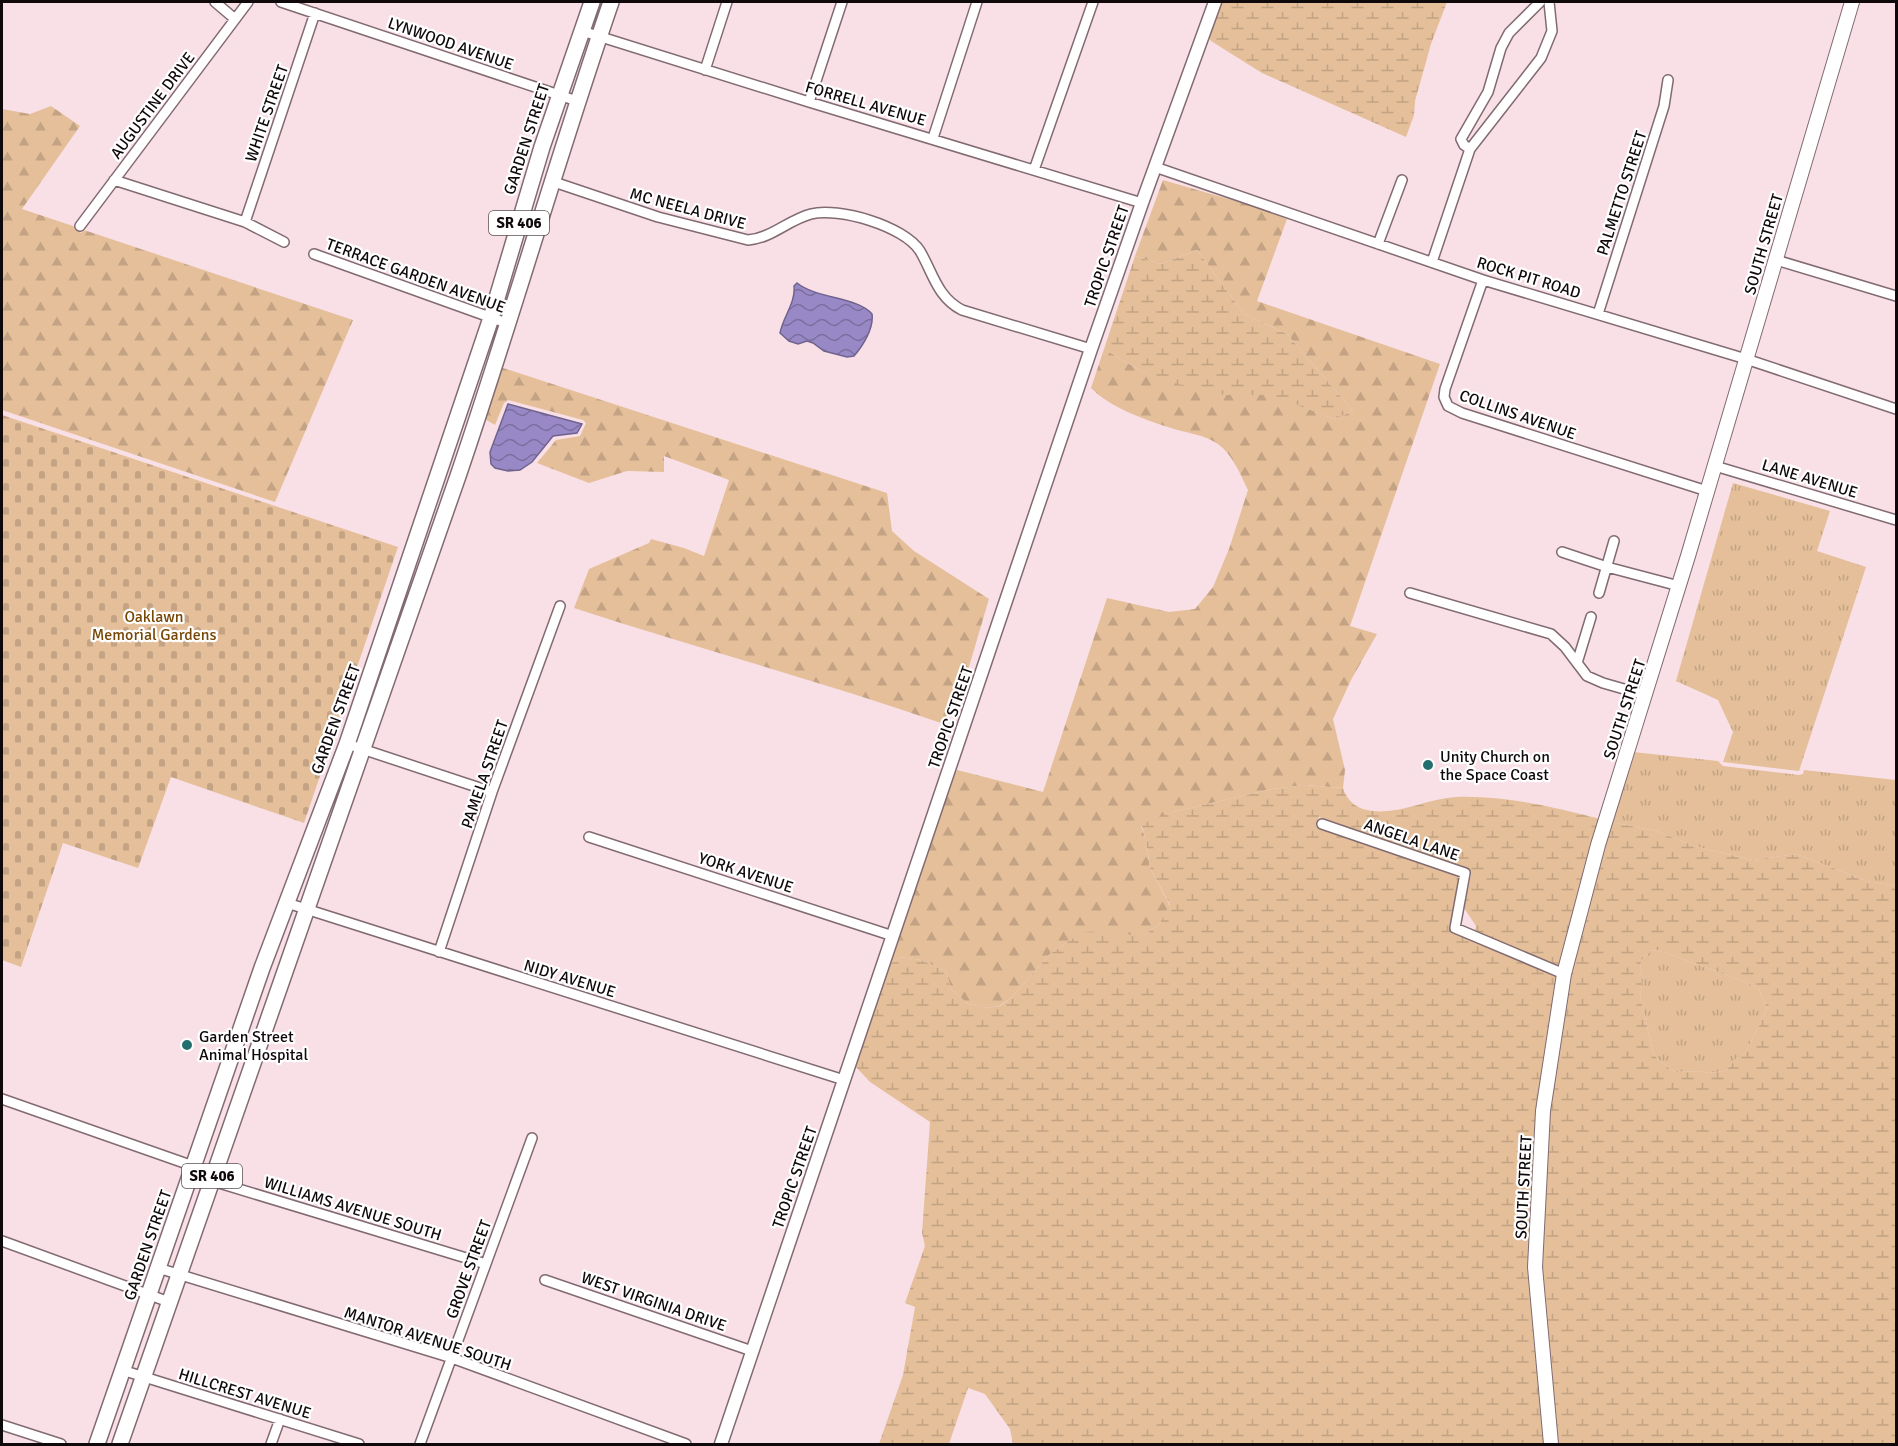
<svg xmlns="http://www.w3.org/2000/svg" width="1898" height="1446" font-family="Signika,sans-serif">
  <style>
    .grass { fill: url(#grass-tufts) }
    .forest { fill: url(#forest-firs) }
    .wetland { fill: url(#wetland-marsh); fill-rule: evenodd }
    .cemetery { fill: url(#cemetery-stones) }
    .water { fill: url(#water-waves); stroke: #6f638e; stroke-width: 1.5 }
    .lines { fill: none; stroke-linecap: round; stroke-linejoin: round }
    .minor-casing { stroke: #816b71; stroke-width: 12 }
    .tertiary-casing { stroke: #816b71; stroke-width: 15 }
    .secondary-casing { stroke: #816b71; stroke-width: 16 }
    .primary-casing { stroke: #816b71; stroke-width: 18 }
    .minor { stroke: #fff; stroke-width: 9 }
    .tertiary { stroke: #fff; stroke-width: 12 }
    .secondary { stroke: #fff; stroke-width: 14 }
    .primary { stroke: #fff; stroke-width: 15 }
    .poi-dot { fill: #236f70; stroke: #fff; stroke-width: 2 }
    .labels { text-anchor: middle; stroke-width: 4.5; stroke-linejoin: round; paint-order: stroke }
    .shield { fill: #fff; stroke: #585354; stroke-width: 1.5 }
    .shield-label { font-size: 15px; font-weight: bold; fill: #10090b }
    .street-label { font-size: 16px; fill: #10090b; stroke: #fff }
    .park-label { font-size: 16px; fill: #774705; stroke: #fff }
    .poi-label { font-size: 16px; fill: #10090b; stroke: #fff; text-anchor: start }
  </style>
  <defs>
    <pattern id="grass-tufts" width="24" height="20" patternUnits="userSpaceOnUse" patternTransform="scale(1.5)"><rect width="24" height="20" fill="#e4bf9a"/><path d="M3 7l-1-3M5 7V3M7 7l1-3M15 17l-1-3M17 17v-4M19 17l1-3" fill="none" stroke="#c3a383"/></pattern>
    <pattern id="forest-firs" width="22" height="20" patternUnits="userSpaceOnUse" patternTransform="scale(1.5)"><rect width="22" height="20" fill="#e4bf9a"/><path d="M5 1l3.5 6h-7zM16 11l3.5 6h-7z" fill="#c3a383"/></pattern>
    <pattern id="wetland-marsh" width="20" height="14" patternUnits="userSpaceOnUse" patternTransform="scale(1.5)"><rect width="20" height="14" fill="#e4bf9a"/><path d="M1 5h8M5 5V1M11 12h8M15 12V8" fill="none" stroke="#c3a383"/></pattern>
    <pattern id="cemetery-stones" width="16" height="16" patternUnits="userSpaceOnUse" patternTransform="scale(1.5)"><rect width="16" height="16" fill="#e4bf9a"/><path d="M2 7V4a2 2 0 0 1 4 0v3zM10 15v-3a2 2 0 0 1 4 0v3z" fill="#c3a383"/></pattern>
    <pattern id="water-waves" width="16" height="10" patternUnits="userSpaceOnUse" patternTransform="scale(1.5)"><rect width="16" height="10" fill="#9889c6"/><path d="M0 5q4-4 8 0t8 0" fill="none" stroke="#7b6e9f"/></pattern>
  </defs>
  <rect width="100%" height="100%" fill="#f9e0e6"/>
  <path class="grass" d="M1733,483l97,28 -13,40 49,16 -67,204 -76,-9 10,-30 -15,-32 -42,-19z
    M1633,752l85,9 5,5 76,9 4,-1 1,-4 92,10v106l-29,-5 -71,-27 -43,6 -56,-13 -41,-16 -45,-9z
    M1658,950l90,33 11,6 8,20 -22,45 -9,5 -11,12 -16,2 -10,-2 -23,1 -6,-3 -12,-9 -5,-8 -13,-57 3,-14 -3,-16 3,-7 8,-7z"/>
  <path class="forest" d="M51,106l29,20 -58,83 51,17 8,7 3,-3 269,90 -78,182 -273,-92v-301l28,5z
    M1163,180l100,29 24,10 -30,82 183,63 -90,262 27,8 -26,46 -18,39 12,51 -2,18 -38,-3 -33,4 -99,23 -32,14 5,14 4,28 20,38 -11,18 -16,12 -70,2 -23,16 -39,44 -12,8 -12,2 -19,-4 -17,-15 -5,-18 -25,-11 -21,-3 -9,6 64,-192 2,-1 86,22 64,-194 62,14 26,-3 18,-22 16,-38 19,-59c-8,-16 -15,-35 -30,-46 -13,-9 -30,-11 -44,-15 -28,-9 -62,-20 -83,-41l13,-39 39,23 81,23 47,-1 63,25 19,-8 -66,-77 -43,-20 -47,-64 -36,14 -26,-8z
    M500,367l387,126 5,38 22,20 75,48 -31,105 -17,19c-121,-42 -245,-75 -367,-115l15,-39 60,-26 2,-4 33,9 20,8 25,-76 -65,-24v16l-37,-1 -38,12 -52,-20 19,-23 24,-4 6,-13 -3,-3 -75,-20 -4,3 -9,22 -12,-7z"/>
  <path class="wetland" d="M1221,2h226l-16,42 -16,57 -1,14 -8,22 -144,-64 -51,-32 -3,-5z
    M1197,250l47,64 43,20 66,77 -19,8 -63,-24h-47l-26,-4 -55,-19 -39,-23 31,-93 26,8z
    M1305,785l38,3c4,14 16,22 30,23 28,3 54,-12 82,-14 48,-2 99,10 145,22l-40,148 -85,-36 1,-5 -12,-18 7,-33 -4,-6 -148,-52 -3,9 143,50 -9,50 3,6 105,45 -21,134 9,333h-533l-3,-15 -25,-35 -17,-6 -19,56h-70l24,-69 12,-68 -10,-4 20,-57 -3,-13 8,-111 -60,-40 -15,-16 35,-102 10,-7 21,3 25,11 5,18 17,15 19,4 13,-2 11,-8 39,-44 23,-16 13,-6 14,-1 43,5 16,-12 11,-19 -20,-37 -4,-28 -5,-16 32,-12 99,-23z
    M1611,822l45,9 41,16 56,13 43,-6 71,27 29,5v558h-340l-15,-177 7,-155 21,-136zM1658,950l90,33 11,6 8,20 -22,45 -9,5 -11,12 -16,2 -10,-2 -23,1 -6,-3 -12,-9 -5,-8 -13,-57 3,-14 -3,-16 3,-7 8,-7z"/>
  <path class="cemetery" d="M2,415l396,132 -94,276 -133,-46 -33,91 -75,-25 -42,124 -19,-7z"/>
  <path class="water" d="M797,283c20,16 61,14 75,31 2,14 -9,32 -18,42l-7,1 -23,-6 -11,-8 -6,-2 -9,3 -9,-3 -9,-8c3,-16 16,-31 14,-47z
    M508,404l74,20 -5,9 -24,3 -21,26 -12,8 -12,1 -13,-3 -4,-4 -1,-12z"/>
  <g class="lines">
    <g class="minor-casing">
      <path id="minor" d="M215,2l20,17
        M281,2l296,99
        M582,31l227,71 333,101
        M705,70l22,-68
        M809,102l33,-100
        M933,138l44,-136
        M1470,149l-6,-4 -3,-6 27,-47 13,-44 8,-15 31,-31
        M1155,167l328,113 263,79 150,50
        M1034,170l59,-168
        M114,180l131,42 39,20
        M551,181l107,36 90,23c24,-2 40,-20 63,-26 28,-7 93,12 109,37 13,22 17,46 42,59l129,39
        M245,222l70,-209
        M80,226l168,-224
        M1378,244l24,-64
        M314,254l195,70
        M1776,260l120,36
        M1432,262l38,-113 71,-91 11,-27 -3,-29
        M1483,280l-38,109 -1,8 4,9 14,7 245,78
        M1598,314l66,-208 4,-26
        M1715,466l181,54
        M1562,552l45,15 72,19
        M1410,593l141,41 14,13 22,29 16,7 42,12
        M1599,593l15,-52
        M1577,663l14,-46
        M347,744l145,48
        M1322,824l143,49 -10,55 109,46
        M589,837l304,99
        M287,903l557,177
        M439,952l53,-160 68,-186
        M2,1099l191,67 18,13 8,4 267,81
        M2,1241l167,61
        M158,1268l294,90 234,86
        M545,1280l207,71
        M122,1370l237,74
        M2,1425l59,19
        M271,1444l9,-25
        M420,1444l112,-306"/>
    </g>
    <g class="tertiary-casing">
      <path id="tertiary" d="M721,1444l370,-1095 51,-146 73,-201"/>
    </g>
    <g class="secondary-casing">
      <path id="secondary" d="M1551,1444l-16,-177 8,-156 21,-137 34,-129 90,-289 164,-554"/>
    </g>
    <g class="primary-casing">
      <path id="primary" d="M97,1444l165,-476 85,-224 144,-426 51,-171 50,-145
        M120,1444c111,-323 228,-644 338,-968 54,-158 99,-317 153,-474"/>
    </g>
    <use href="#minor" class="minor"/>
    <use href="#tertiary" class="tertiary"/>
    <use href="#secondary" class="secondary"/>
    <use href="#primary" class="primary"/>
  </g>
  <g class="poi-dot">
    <circle cx="1428" cy="765" r="6"/>
    <circle cx="187" cy="1045" r="6"/>
  </g>
  <g class="labels">
    <g class="shield">
      <rect x="489" y="211" width="60" height="24" rx="4.5"/>
      <rect x="182" y="1164" width="60" height="24" rx="4.5"/>
    </g>
    <g class="shield-label">
      <text x="519" y="228">SR 406</text>
      <text x="212" y="1181">SR 406</text>
    </g>
    <g class="street-label">
      <text transform="translate(451 43) rotate(19)" y="6">LYNWOOD AVENUE</text>
      <text transform="translate(866 103) rotate(16)" y="6">FORRELL AVENUE</text>
      <text transform="translate(152 105) rotate(-53)" y="6">AUGUSTINE DRIVE</text>
      <text transform="translate(266 113) rotate(-71)" y="6">WHITE STREET</text>
      <text transform="translate(526 139) rotate(-72)" y="6">GARDEN STREET</text>
      <text transform="translate(1621 193) rotate(-72)" y="6">PALMETTO STREET</text>
      <text transform="translate(688 208) rotate(15)" y="6">MC NEELA DRIVE</text>
      <text transform="translate(1763 244) rotate(-74)" y="6">SOUTH STREET</text>
      <text transform="translate(1106 256) rotate(-71)" y="6">TROPIC STREET</text>
      <text transform="translate(416 275) rotate(20)" y="6">TERRACE GARDEN AVENUE</text>
      <text transform="translate(1529 277) rotate(17)" y="6">ROCK PIT ROAD</text>
      <text transform="translate(1518 414) rotate(19)" y="6">COLLINS AVENUE</text>
      <text transform="translate(1810 478) rotate(17)" y="6">LANE AVENUE</text>
      <text transform="translate(1624 709) rotate(-72)" y="6">SOUTH STREET</text>
      <text transform="translate(950 717) rotate(-71)" y="6">TROPIC STREET</text>
      <text transform="translate(335 719) rotate(-70)" y="6">GARDEN STREET</text>
      <text transform="translate(484 774) rotate(-71)" y="6">PAMELA STREET</text>
      <text transform="translate(1412 839) rotate(19)" y="6">ANGELA LANE</text>
      <text transform="translate(746 872) rotate(18)" y="6">YORK AVENUE</text>
      <text transform="translate(570 978) rotate(17)" y="6">NIDY AVENUE</text>
      <text transform="translate(794 1177) rotate(-71)" y="6">TROPIC STREET</text>
      <text transform="translate(1523 1187) rotate(-87)" y="6">SOUTH STREET</text>
      <text transform="translate(353 1208) rotate(17)" y="6">WILLIAMS AVENUE SOUTH</text>
      <text transform="translate(147 1245) rotate(-71)" y="6">GARDEN STREET</text>
      <text transform="translate(468 1269) rotate(-70)" y="6">GROVE STREET</text>
      <text transform="translate(654 1301) rotate(19)" y="6">WEST VIRGINIA DRIVE</text>
      <text transform="translate(428 1338) rotate(18)" y="6">MANTOR AVENUE SOUTH</text>
      <text transform="translate(245 1393) rotate(17)" y="6">HILLCREST AVENUE</text>
    </g>
    <g class="park-label">
      <text x="154" y="622">Oaklawn<tspan x="154" dy="18">Memorial Gardens</tspan></text>
    </g>
    <g class="poi-label">
      <text x="1440" y="762">Unity Church on<tspan x="1440" dy="18">the Space Coast</tspan></text>
      <text x="199" y="1042">Garden Street<tspan x="199" dy="18">Animal Hospital</tspan></text>
    </g>
  </g>
  <rect width="1898" height="1446" fill="none" stroke="#10090b" stroke-width="6"/>
</svg>
